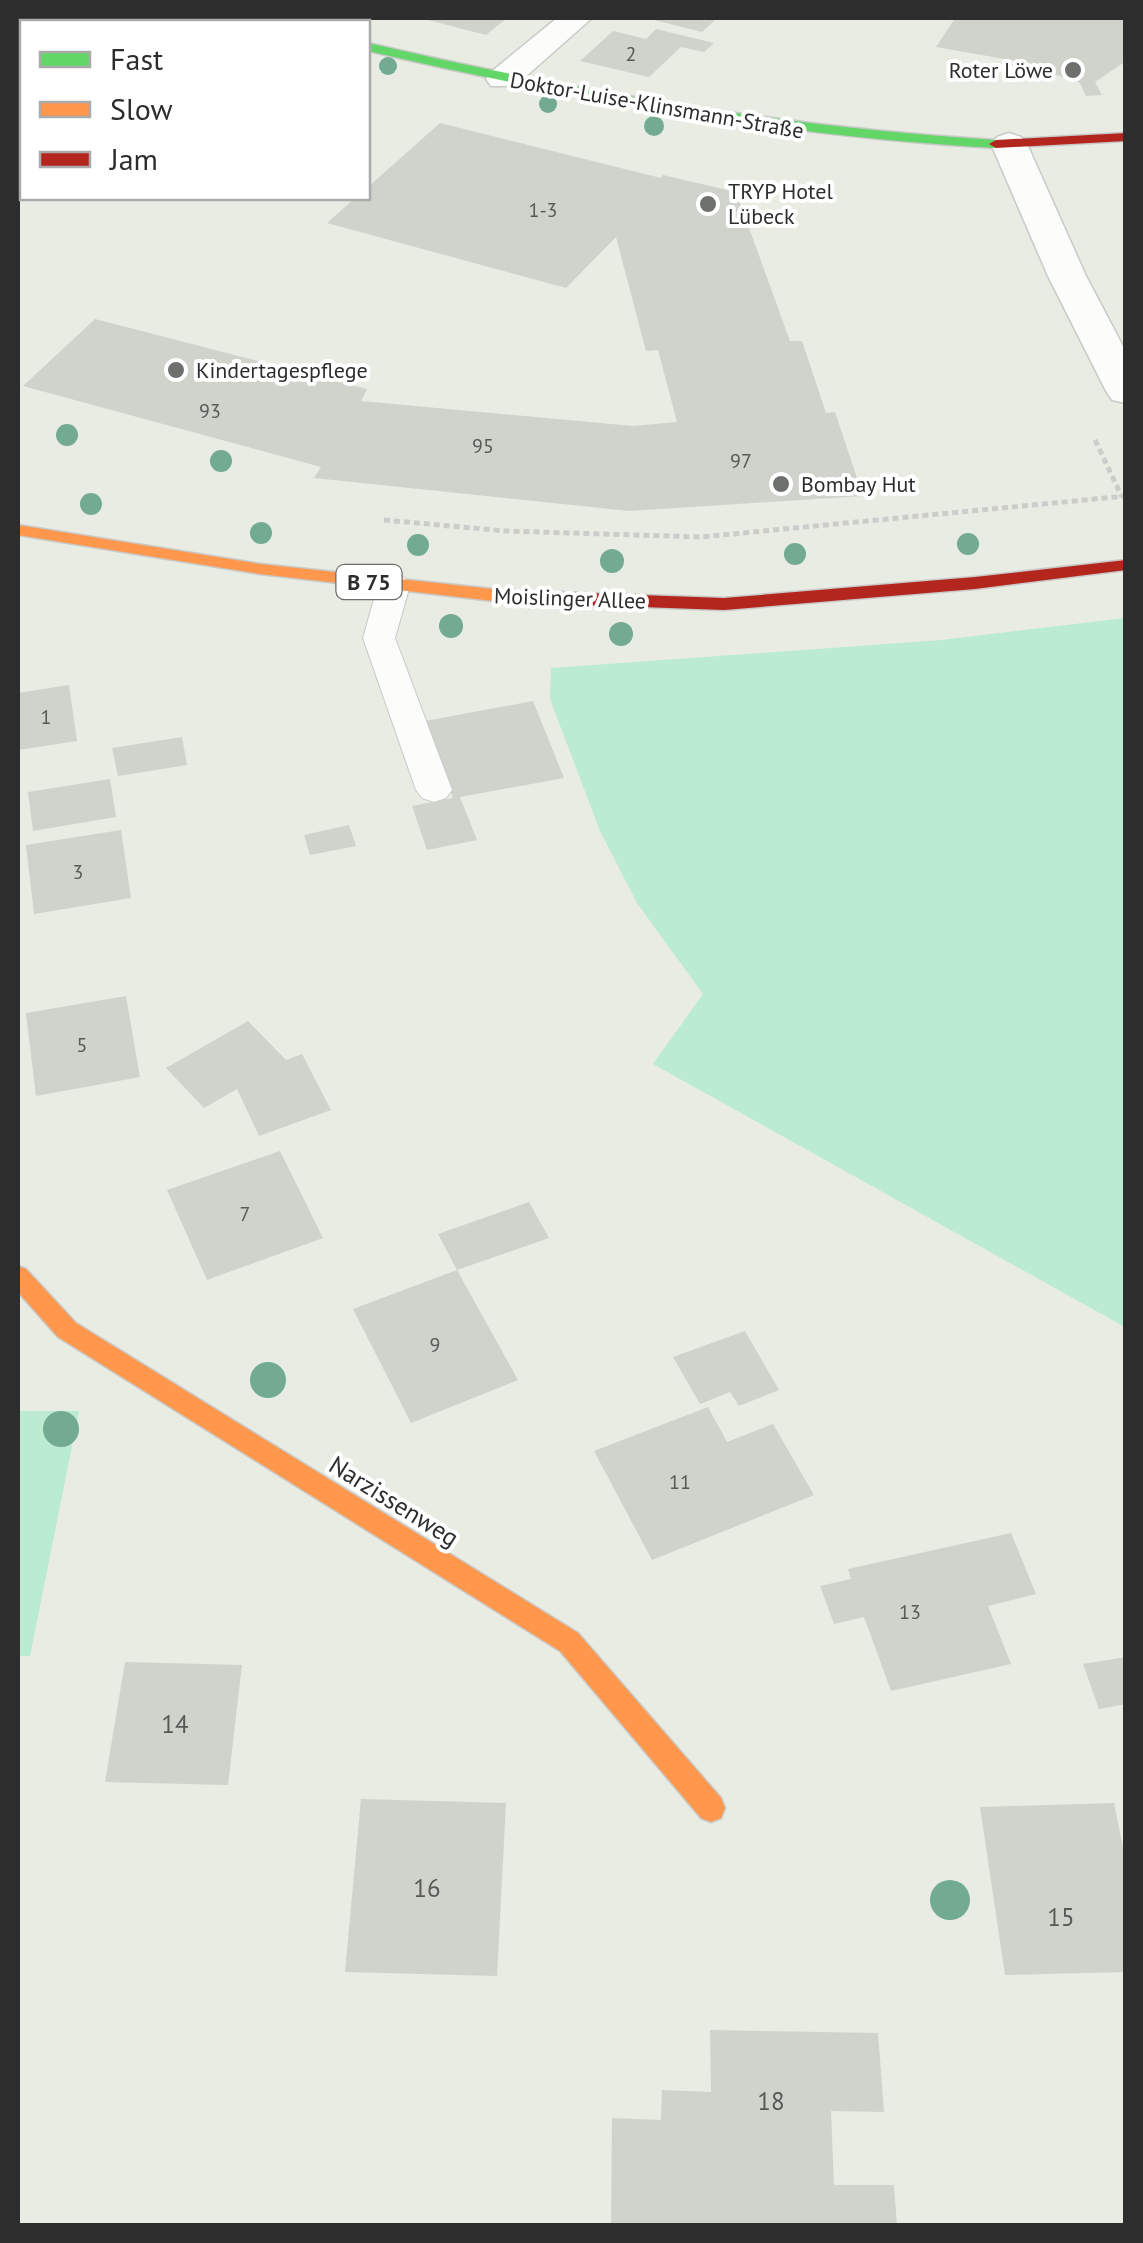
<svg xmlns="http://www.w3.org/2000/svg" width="1143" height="2243" font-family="'PT Sans',sans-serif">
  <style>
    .green { fill: #bbebd0 }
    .building { fill: #d0d2cc }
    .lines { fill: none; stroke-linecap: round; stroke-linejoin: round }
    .lane-casing { stroke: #c9c9c8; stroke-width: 2 }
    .street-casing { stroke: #c9c9c8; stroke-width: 3 }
    .fast-casing { stroke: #c9c9c8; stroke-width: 3 }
    .slow-casing { stroke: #c9c9c8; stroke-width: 3 }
    .jam-casing { stroke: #c9c9c8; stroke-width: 3 }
    .path-far1 { stroke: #cccdcb; stroke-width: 4; stroke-dasharray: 5 4; stroke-linecap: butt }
    .path { stroke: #cccdcb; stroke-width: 5; stroke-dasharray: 6 4; stroke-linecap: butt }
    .lane { fill: #fcfcfb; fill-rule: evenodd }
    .street { fill: #fcfcfb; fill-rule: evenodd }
    .fast { fill: #63d668; fill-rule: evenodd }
    .slow { fill: #ff974d; fill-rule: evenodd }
    .jam { fill: #b3261e; fill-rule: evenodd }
    .tree { fill: #73aa92 }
    .poi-dot { fill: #6e706d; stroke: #fff; stroke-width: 4 }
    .labels { text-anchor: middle; stroke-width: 8; stroke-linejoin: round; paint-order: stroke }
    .number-label { font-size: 20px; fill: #585957 }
    .far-poi-label { font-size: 22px; fill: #2d2d2d; stroke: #fff; text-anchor: start }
    .far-street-label { font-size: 22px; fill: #2d2d2d; stroke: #fff }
    .shield { fill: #fff; stroke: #6c6c6c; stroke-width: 2.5 }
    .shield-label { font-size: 22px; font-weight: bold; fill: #2d2d2d }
    .street-label { font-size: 25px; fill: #2d2d2d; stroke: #fff }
    .near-number-label { font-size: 25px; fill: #585957 }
  </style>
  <rect width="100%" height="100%" fill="#e8ece3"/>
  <path class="green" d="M1125,618h1l-1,709 -472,-263 50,-70 -66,-91 -37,-72 -50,-132 1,-31 391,-28z
    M18,1411h61l-49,245h-12z"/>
  <path class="building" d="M18,18h40l14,3 -50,1v34l-4,3z
    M420,18h87l-21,17z
    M646,18h71l-15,14z
    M955,18h171v43l-31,21 7,13 -16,1 -6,-13 -64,-22 -80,-14z
    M656,29l58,14 -10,9 -23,-5 -32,30 -69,-16 33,-30 33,8z
    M440,123l221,55 2,-3 73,17 54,149h12l24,72 9,-1 28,84 -234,15 -315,-33 7,-11 -298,-81 72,-67 272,70 -6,12 272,25 44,-4 -19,-72 -12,1 -30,-114 -50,51 -239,-65 28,-25h13v-11z
    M69,685l8,56 -59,9v-57z
    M533,701l31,77 -104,19 17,43 -50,10 -15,-44 41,-8 -28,-77z
    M182,737l5,28 -69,11 -6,-28z
    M110,779l6,38 -83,14 -5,-39z
    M349,825l7,21 -46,9 -6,-20z
    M121,830l10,68 -97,16 -8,-69z
    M126,996l14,81 -104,19 -10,-83z
    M248,1021l38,39 16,-6 29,56 -72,26 -22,-47 -33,19 -38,-40z
    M280,1151l43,87 -116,42 -40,-90z
    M529,1202l20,36 -92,32 -19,-36z
    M457,1270l61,110 -107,43 -58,-114z
    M745,1331l34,59 -40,16 -9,-14 -30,12 -27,-47z
    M708,1407l19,35 46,-18 41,71 -162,65 -58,-109z
    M1011,1533l25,61 -48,12 23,58 -120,27 -27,-74 -30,7 -14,-38 31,-7 -3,-10z
    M1126,1657v47l-27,5 -16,-45z
    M125,1662l117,3 -14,120 -123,-3z
    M361,1799l145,4 -9,173 -152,-4z
    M1114,1803l12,59v110l-121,3 -25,-168z
    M710,2030l168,3 6,79 -53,-1 3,74h60l3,41h-286l1,-108 49,2 1,-30 49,2z"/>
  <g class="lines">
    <g class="lane-casing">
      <path id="lane" d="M394,575l11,3 5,7 -15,53 57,152 -6,8 -12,4 -12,-4 -6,-8 -53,-152 15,-53 5,-7z"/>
    </g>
    <g class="street-casing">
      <path id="street" d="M232,18h49l3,4h-49z
        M557,18h35l-77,68h-24l-5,-7 5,-7z
        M1009,133l12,4 6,7 59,132 40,76v51l-14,-3 -6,-9 -58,-115 -57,-132 6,-7z"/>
    </g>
    <g class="fast-casing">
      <path id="fast" d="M368,43c208,48 415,84 628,97l7,4 -7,4c-213,-12 -421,-49 -628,-97z"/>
    </g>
    <g class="slow-casing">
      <path id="slow" d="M18,525l242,39 242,26 9,6 -9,6 -242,-28 -242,-39z
        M18,1266l8,3 50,54 502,310 143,165 4,10 -4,10 -10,4 -10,-4 -141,-167 -502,-314 -40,-45z"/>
    </g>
    <g class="jam-casing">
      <path id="jam" d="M1126,133v8l-130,7 -7,-4 7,-4z
        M1126,560v10l-151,19 -251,21 -222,-8 -9,-6 9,-6 222,8 251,-21z"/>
    </g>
    <path class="path-far1" d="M164,18l20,4
      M102,22l8,-4
      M18,81l4,-3"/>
    <path class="path" d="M1095,440l27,57
      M384,520l122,11 195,6 425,-41"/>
    <use href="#lane" class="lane"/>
    <use href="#street" class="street"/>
    <use href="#fast" class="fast"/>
    <use href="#slow" class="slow"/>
    <use href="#jam" class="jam"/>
  </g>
  <g class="tree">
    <circle cx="388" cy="66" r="9"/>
    <circle cx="548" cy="104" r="9"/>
    <circle cx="654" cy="126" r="10"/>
    <circle cx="67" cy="435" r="11"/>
    <circle cx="221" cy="461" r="11"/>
    <circle cx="91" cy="504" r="11"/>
    <circle cx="261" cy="533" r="11"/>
    <circle cx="968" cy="544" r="11"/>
    <circle cx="418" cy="545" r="11"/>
    <circle cx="795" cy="554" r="11"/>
    <circle cx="612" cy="561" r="12"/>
    <circle cx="451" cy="626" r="12"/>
    <circle cx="621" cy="634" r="12"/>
    <circle cx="268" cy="1380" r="18"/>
    <circle cx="61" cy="1429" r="18"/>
    <circle cx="950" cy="1900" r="20"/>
  </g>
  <g class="poi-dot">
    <circle cx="1073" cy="70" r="10"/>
    <circle cx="708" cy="204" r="10"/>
    <circle cx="176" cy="370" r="10"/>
    <circle cx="781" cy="484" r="10"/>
  </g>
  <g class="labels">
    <g class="number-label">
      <text x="631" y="61">2</text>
      <text x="543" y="217">1-3</text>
      <text x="210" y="418">93</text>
      <text x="483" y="453">95</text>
      <text x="741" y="468">97</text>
      <text x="46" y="724">1</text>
      <text x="78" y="879">3</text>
      <text x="82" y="1052">5</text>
      <text x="245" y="1221">7</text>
      <text x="435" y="1352">9</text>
      <text x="680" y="1489">11</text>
      <text x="910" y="1619">13</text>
    </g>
    <g class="far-poi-label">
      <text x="1053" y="78" text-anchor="end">Roter Löwe</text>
      <text x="728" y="199">TRYP Hotel<tspan x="728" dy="25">Lübeck</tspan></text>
      <text x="196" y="378">Kindertagespflege</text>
      <text x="801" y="492">Bombay Hut</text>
    </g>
    <g class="far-street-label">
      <text transform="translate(657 105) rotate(10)" y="8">Doktor-Luise-Klinsmann-Straße</text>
      <text transform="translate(570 598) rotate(2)" y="8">Moislinger Allee</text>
    </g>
    <rect class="shield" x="336.5" y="565" width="65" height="34" rx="8"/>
    <g class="shield-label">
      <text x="369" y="590">B 75</text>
    </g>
    <g class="street-label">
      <text transform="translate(394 1501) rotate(32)" y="9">Narzissenweg</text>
    </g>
    <g class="near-number-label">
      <text x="175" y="1733">14</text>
      <text x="427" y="1897">16</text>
      <text x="1061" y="1926">15</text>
      <text x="771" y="2110">18</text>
    </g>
  </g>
  <rect width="1143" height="2243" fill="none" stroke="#2d2d2d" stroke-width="40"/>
  <rect x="20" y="20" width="350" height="180" fill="#ffffff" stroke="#ababab" stroke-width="2.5"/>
  <rect x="40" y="52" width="50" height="15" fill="#63d668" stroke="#ababab" stroke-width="2.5"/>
  <text x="110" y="70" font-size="30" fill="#2d2d2d">Fast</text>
  <rect x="40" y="102" width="50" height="15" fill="#ff974d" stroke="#ababab" stroke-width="2.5"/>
  <text x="110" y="120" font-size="30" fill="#2d2d2d">Slow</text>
  <rect x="40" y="152" width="50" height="15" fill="#b3261e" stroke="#ababab" stroke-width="2.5"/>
  <text x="110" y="170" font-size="30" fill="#2d2d2d">Jam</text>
</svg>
